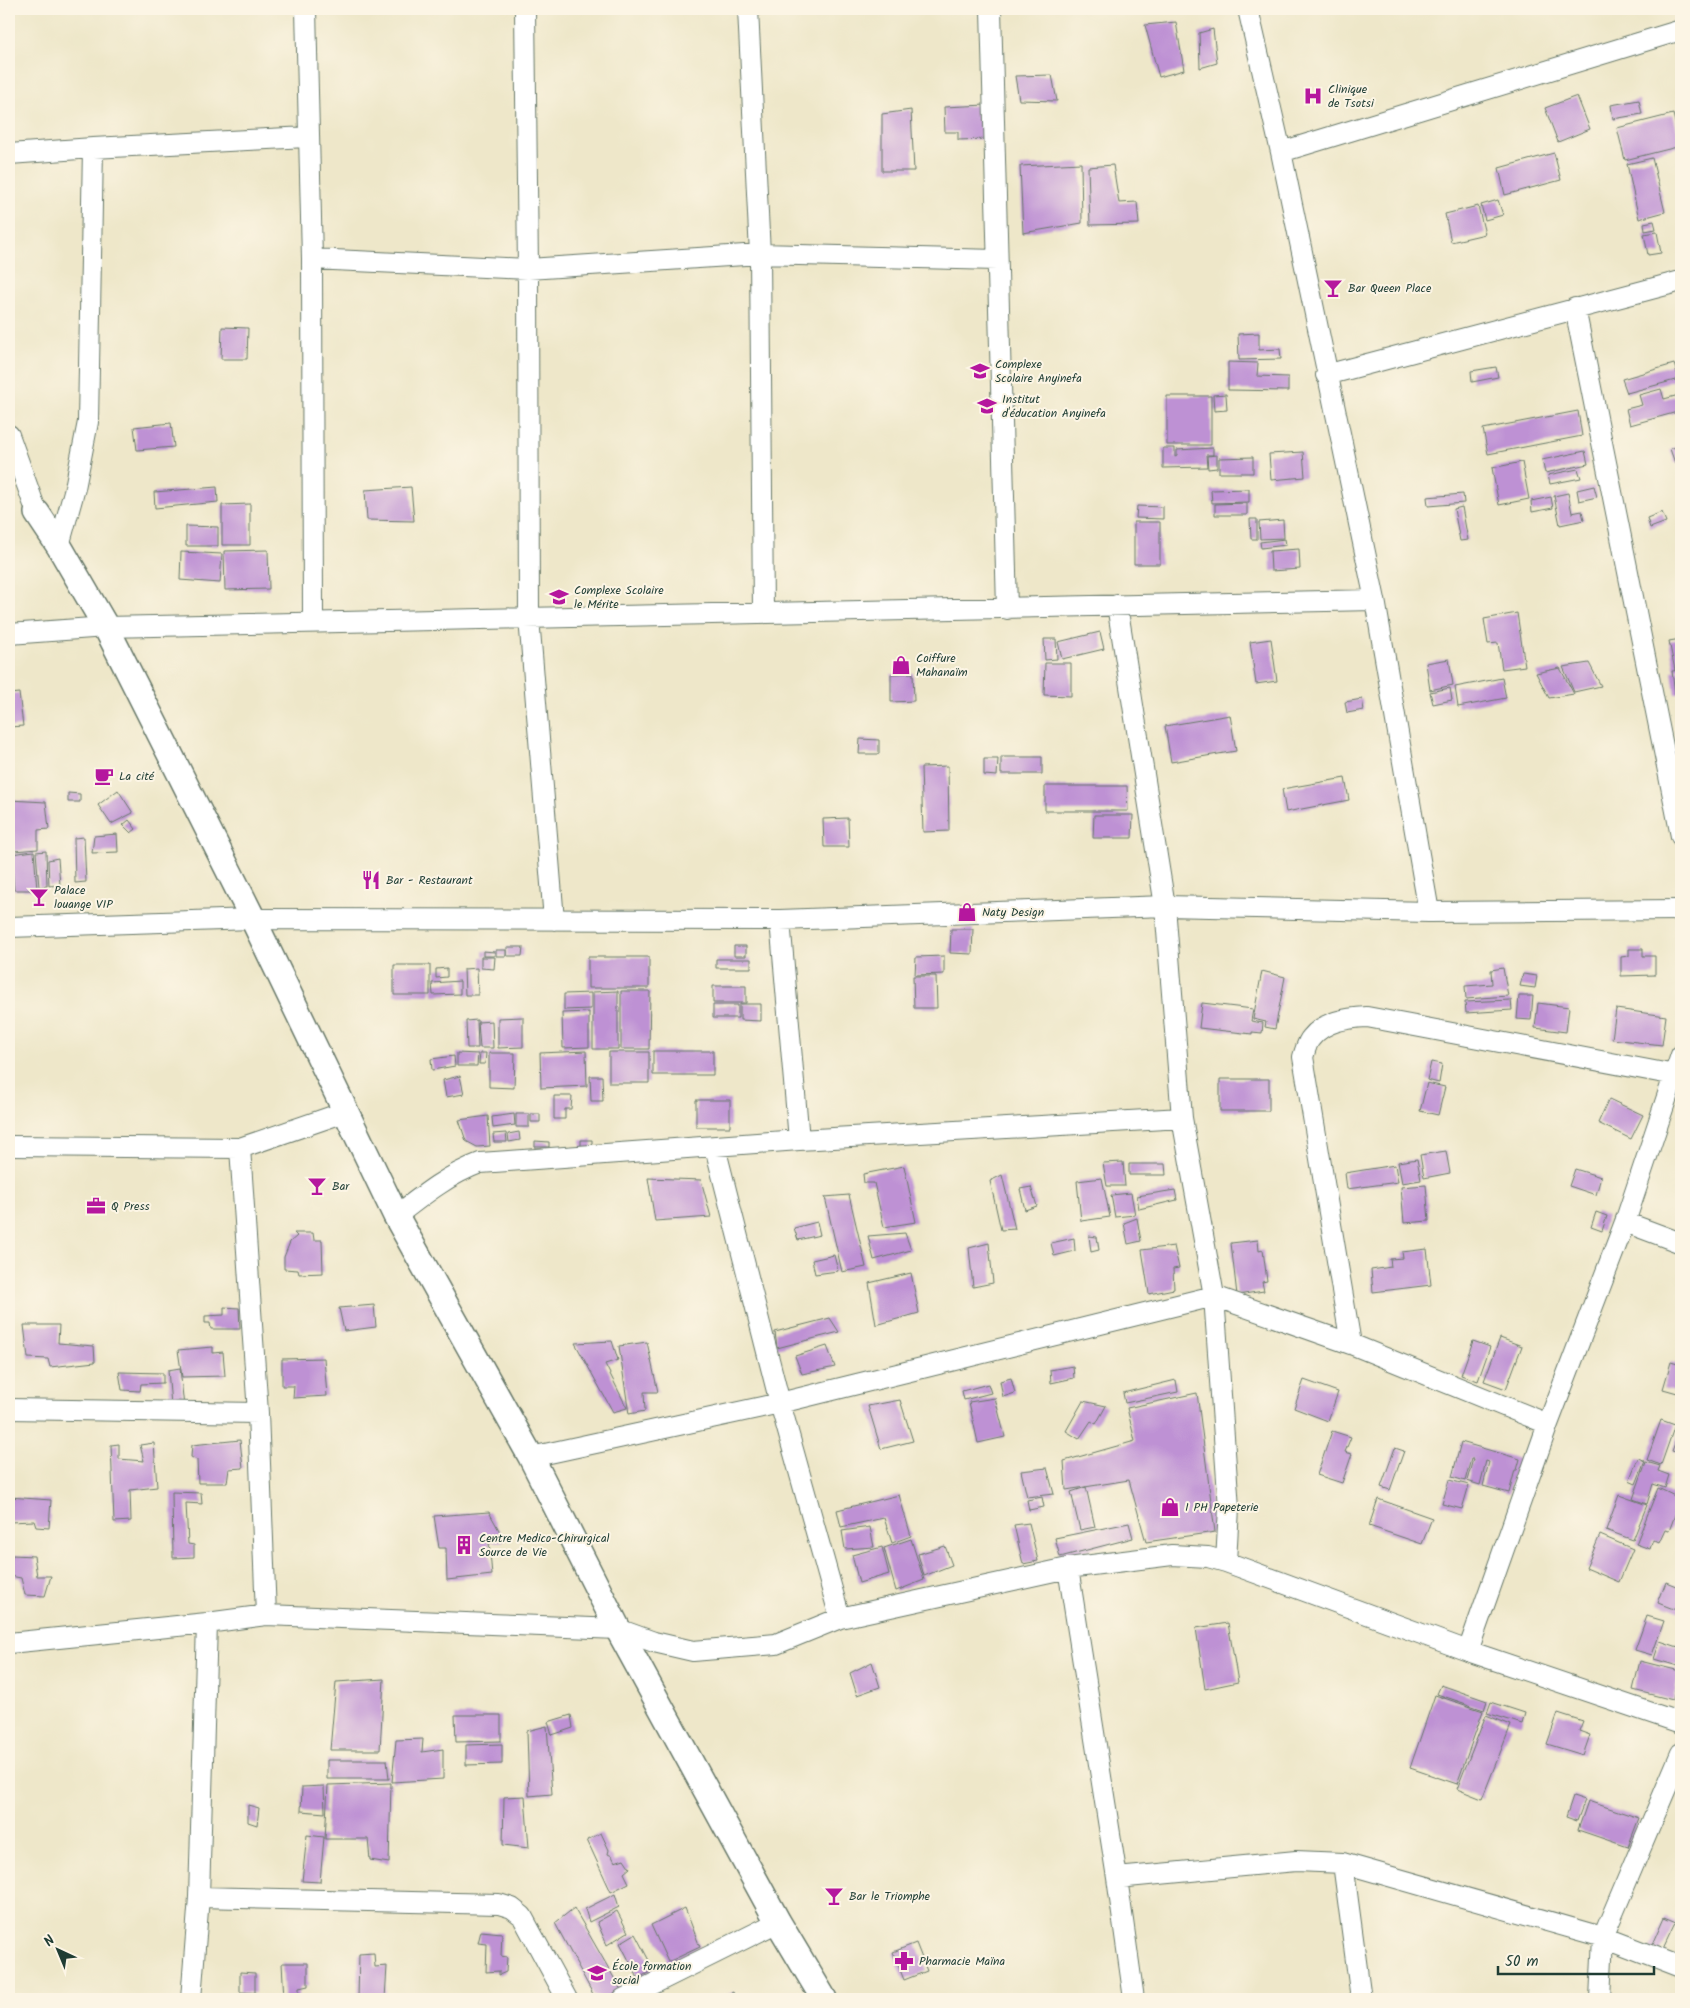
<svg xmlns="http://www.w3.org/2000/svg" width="1690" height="2008" font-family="Kalam,sans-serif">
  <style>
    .building { fill: #be91d4 }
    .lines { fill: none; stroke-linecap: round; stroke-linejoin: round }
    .minor-casing { stroke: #677868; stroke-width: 22 }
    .tertiary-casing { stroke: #677868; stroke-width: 28 }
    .minor { stroke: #fff; stroke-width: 20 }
    .tertiary { stroke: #fff; stroke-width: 25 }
    .labels { text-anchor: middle; stroke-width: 4; stroke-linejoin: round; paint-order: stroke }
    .poi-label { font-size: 12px; fill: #1f3d34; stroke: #fcf5e5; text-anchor: start }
  </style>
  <rect width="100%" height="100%" fill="#fcf5e5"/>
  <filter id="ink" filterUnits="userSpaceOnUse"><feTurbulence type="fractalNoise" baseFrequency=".02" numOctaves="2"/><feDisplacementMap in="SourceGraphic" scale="10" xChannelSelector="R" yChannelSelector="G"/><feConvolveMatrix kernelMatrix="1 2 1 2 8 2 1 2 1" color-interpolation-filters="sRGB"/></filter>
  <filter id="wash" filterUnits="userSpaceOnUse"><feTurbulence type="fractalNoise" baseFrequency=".0096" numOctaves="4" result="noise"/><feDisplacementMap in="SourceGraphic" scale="20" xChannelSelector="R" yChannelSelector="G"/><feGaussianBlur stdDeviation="1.12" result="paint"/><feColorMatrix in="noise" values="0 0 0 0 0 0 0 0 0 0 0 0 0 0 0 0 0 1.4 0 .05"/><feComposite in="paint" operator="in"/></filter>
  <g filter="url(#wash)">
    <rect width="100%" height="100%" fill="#eee7c9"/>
    <g id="blocks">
      <path class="building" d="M1176,22l8,48 -25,7 -14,-52z
        M1213,29l4,34 -17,5 -1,-35z
        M1052,75l5,26 -38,-1 -4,-24z
        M1577,96l13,33 -32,13 -13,-34z
        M1639,100l3,14 -29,5 -2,-14z
        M986,105l1,34 -29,1v-8h-13l-1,-25z
        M911,110l3,61h-32v-57z
        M1673,114l8,32 -56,14 -8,-32z
        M1554,153l7,27 -56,15 -6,-27z
        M1652,158l13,54 -26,7 -12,-55z
        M1081,163l1,60 -59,10 -3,-67z
        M1113,165l6,38 18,-1 2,22 -49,1 -2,-58z
        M1498,200l5,15 -18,5 -4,-15z
        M1478,206l7,28 -34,8 -6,-28z
        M1654,221l2,8 -11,2 -1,-8z
        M1657,232l4,21 -13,2 -4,-21z
        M222,327l26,1 -1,31h-26z
        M1259,333v17l21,-1 1,10 -42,1 -1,-26z
        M1228,362l30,1 -1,13 31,1v14l-60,-1z
        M1674,364l5,15 -52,14 -5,-14z
        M1496,367l2,10 -26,5 -1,-11z
        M1661,389l3,10 15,-4 2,16 -51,14 -4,-16 16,-4 -3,-10z
        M1226,394l1,16 -13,1 -1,-16z
        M1167,396h44v49h-44z
        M1578,411l4,25 -94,18 -5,-25z
        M171,423l3,24 -37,3 -3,-23z
        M1681,445v16l-6,2 -5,-14z
        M1163,448h12v9l2,-1v-6l36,-2v7h-7l1,12 -44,1z
        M1585,451l3,13 -43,9 -3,-13z
        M1303,452l2,25 -34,3 -2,-26z
        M1217,455v13l-9,1 -1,-13z
        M1253,457v16h-34v-15z
        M1522,462l7,37 -30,6 -7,-37z
        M1578,469l3,9 -31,6 -2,-9z
        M1594,486l3,11 -18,4 -2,-11z
        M217,487l1,15 -63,6 -1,-16z
        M411,487l3,34 -47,-1 -2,-30z
        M1249,489v13l-37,1 -1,-13z
        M1568,493l4,20 10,-2 2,9 -24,5 -6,-29z
        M1463,494l1,9 -36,3 -1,-9z
        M1551,497l2,11 -21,4 -1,-11z
        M1247,503v12h-32v-11z
        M250,504v41h-28v-40z
        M1137,506l26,1v12l-27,-1z
        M1462,507l6,33 -8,1 -6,-32z
        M1662,512l4,10 -16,6 -3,-10z
        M1250,519h7v20h-6z
        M1283,520l1,18 -24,1 -1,-17z
        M1134,522h26v42h-26z
        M186,526l32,1v19h-32z
        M1285,539l1,6 -25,3 -1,-6z
        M1299,549l1,20 -29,2 -1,-20z
        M268,550l1,39 -44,1 -1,-39z
        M181,552l41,2 -2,29 -40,-3z
        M1517,613l8,53 -23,3 -4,-26 -10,1 -4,-25z
        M1100,632l4,17 -42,10 -4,-17z
        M1044,639h12l1,20 -12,1z
        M1271,639l6,42 -21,3 -6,-42z
        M1681,639v29l-6,2 -6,-29z
        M1449,659l4,26 -23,5 -4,-27z
        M1045,663h26v33l-27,-1z
        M1589,663l12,23 -27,6 -11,-25z
        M1560,668l14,26 -25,4 -13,-25z
        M1681,670v24h-6l-3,-23z
        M913,673l1,28 -23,1v-28z
        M1502,678l4,20 -48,9 -3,-20z
        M1450,688l2,12 -19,4 -3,-12z
        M19,693l4,33 -14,1v-33z
        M1362,699l2,11 -17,3 -2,-11z
        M1230,715l6,36 -65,11 -6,-36z
        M860,739l19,1v14h-20z
        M1001,757h41v17h-41z
        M984,759h14l-1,17 -13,-1z
        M948,766l1,65 -26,1 -2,-65z
        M1345,778l4,22 -63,12 -4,-23z
        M1045,786h82l1,25h-83z
        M118,790l15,23 -22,11 -13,-19z
        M68,793l12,1v8h-12z
        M9,800l37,2 3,27 -11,1v19l-24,2z
        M1094,815h39l-1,23h-39z
        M848,818l1,29h-25l-1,-28z
        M129,820l7,9 -5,4 -8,-8z
        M117,834l1,18 -26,1 2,-17z
        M84,837l2,45 -11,1 -1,-45z
        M34,851l3,39h-23l-3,-36z
        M46,851l1,35 -8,1 -3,-35z
        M58,858l2,27 -11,1 -1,-26z
        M951,929h22l-1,25 -22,-1z
        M734,946h12v10h-12z
        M507,947h16l-1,9h-15z
        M1629,949h14v7h12v19l-34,1v-19l8,-1z
        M496,950h10v6h-10z
        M483,951l12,1 -1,4h-11z
        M944,956v18l-29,1 1,-18z
        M481,957h14l-1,12 -13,-1z
        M588,957h61v31h-61z
        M716,959h35v9h-35z
        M394,965h36v30h-36z
        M447,968v9l-11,1v-9z
        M477,968l1,27h-13l-1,-26z
        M1503,968l5,28 -42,3 -1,-13 27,-2 -1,-14z
        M1262,971l23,6 -10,52 -10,-2 1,-5 -13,-3z
        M1523,974l14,2 -2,12 -15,-2z
        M913,976h23l1,32h-23z
        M460,981v13l-27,1 -1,-12z
        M713,986h33v17h-33z
        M618,991v58h-25v-57z
        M621,991h29l-1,58h-28z
        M591,993v16l-27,1v-16z
        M1519,996h14l-2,24 -14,-1z
        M1511,1000l1,10 -46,3 -1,-11z
        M1202,1003l51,6 -2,12 12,2 -1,10 -10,-1v2l-53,-6z
        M1538,1003l31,4 -3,25 -31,-4z
        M740,1004h21v17l-21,-1z
        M713,1005h25v13h-25z
        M1616,1009l50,7 -4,29 -50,-6z
        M589,1012v35l-26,1 -1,-35z
        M523,1017v30l-25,1v-30z
        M477,1020l1,28h-11l-1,-27z
        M492,1021l1,27h-13l-2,-26z
        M586,1051l1,35 -46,2 -1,-35z
        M653,1051h60v24h-60z
        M609,1052h40v31h-40z
        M457,1053l21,1 -1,12h-20z
        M480,1053h6l-1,11h-6z
        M489,1053h26l-1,35 -25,-1z
        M454,1056l1,10 -23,4 -1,-11z
        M1431,1062l11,2 -3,19 -12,-3z
        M460,1076l4,18 -18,3 -3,-17z
        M590,1076h12l1,25h-12z
        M1220,1079h49v32h-49z
        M1427,1083l18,4 -7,28 -18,-4z
        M554,1096h18l-1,13h-6v10h-11z
        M1609,1099l34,16 -12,24 -33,-16z
        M696,1100h34v27h-34z
        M514,1114l1,11 -22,3 -1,-11z
        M516,1114h13v13h-13z
        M531,1114h9v8h-9z
        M488,1116l2,30 -13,1 -11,-6 -7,-21z
        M519,1132l1,8 -11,2 -1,-8z
        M506,1133l1,9h-13l-1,-8z
        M581,1140h11v12h-11z
        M535,1141l14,1v5h-14z
        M1446,1151l4,22 -26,5 -4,-23z
        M1417,1159l4,21 -19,3 -4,-21z
        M1123,1162l2,24h-18l-4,-23z
        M1129,1164h36l1,11h-37z
        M1395,1165l3,17 -51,7 -2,-16z
        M904,1166l12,56 -32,5 -10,-44h-10l-1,-9z
        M1575,1169l26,8 -5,18 -27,-9z
        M1002,1175l13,54 -14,1 -11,-49z
        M648,1178l53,2 10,37 -56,4z
        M1102,1178l8,39 -29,4 -4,-40z
        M1426,1185l3,36 -25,2 -3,-36z
        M1031,1187l6,19 -12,4 -5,-21z
        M1175,1190l2,10 -38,9 -2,-13z
        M1131,1193l4,22 -20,2 -4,-22z
        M849,1195l17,72 -24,5 -17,-75z
        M1596,1212l11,4 -5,15 -11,-4z
        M1137,1218l4,23 -13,3 -4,-21z
        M817,1222l3,13 -22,5 -4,-12z
        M294,1233h19l1,7h8l1,33 -24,1 -1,-4 -14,-1v-12l6,-15 7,-6z
        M905,1233l6,17 -37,10 -6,-24z
        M1089,1236l8,1 2,13 -8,2z
        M1074,1238l1,13 -21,5 -3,-13z
        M1258,1240l1,11 4,-1 4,31 -5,1 2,9 -27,4 -6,-52z
        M989,1243l4,40 -20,4 -4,-39z
        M1174,1246l5,22 -6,1 1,20 -25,5 -7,-44z
        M1427,1249l4,36 -58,7 -2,-22 20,-3 -1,-8 13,-1 -1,-6z
        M834,1255l4,16 -23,3 -3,-14z
        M911,1273l8,40 -43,12 -7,-42z
        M374,1305l2,22 -32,4 -5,-23z
        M224,1307l15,1 1,21h-29l-1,-6h-5v-7l19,-1z
        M830,1318l9,14 -62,16 -2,-16z
        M24,1325h35l-1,18 36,3 1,16 -45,5 -2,-8 -20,-1z
        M1500,1338l22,8 -16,43 -22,-8z
        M612,1341l6,19 -13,4 22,44 -14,4 -38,-69z
        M1473,1341l17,6 -12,34 -17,-6z
        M647,1342l11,50h-14l1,19 -16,3 -10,-68z
        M827,1346l8,21 -33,7 -7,-18z
        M213,1347v6l10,-1 2,24 -43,1 -4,-27z
        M324,1358l3,38 -34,2 1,-12h-12v-27z
        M1671,1362l10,3v29l-18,-5z
        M1073,1366l1,12 -23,5 -1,-13z
        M180,1368l4,39 -13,-2 -3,-35z
        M119,1372l44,1v10l-22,1 -1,7 -18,-1z
        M1011,1378l4,15 -12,4 -3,-16z
        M1176,1380l2,12 -53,11 -2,-10z
        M1304,1380l34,12 -10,29 -34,-13z
        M988,1384l3,9 -27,7 -2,-9z
        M1197,1393l18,139 -69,10 -17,-62 -63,10 -2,-29 71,-20 -8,-33z
        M995,1398l10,39 -27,6 -9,-41z
        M900,1400l13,41 -32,8 -13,-43z
        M1083,1401l23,5 -10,18 -5,-3 -12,18 -13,-8z
        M1661,1420l14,5 -14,40 -14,-5z
        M1681,1427v27l-9,-3z
        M1332,1431l19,6 -6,15 7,2 -10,29 -25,-8z
        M240,1440l3,28 -14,1 -2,14h-29l-1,-23 -6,-3 1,-12z
        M1461,1442l59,17 -3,11h-2l-6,23 -26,-7 6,-24 -3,-1 -6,24 -13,-4 6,-22h-2l-6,22 -13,-4z
        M154,1443l3,44 -27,3 1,31 -17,1 -3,-77 8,-1v15l25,2 -4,-16z
        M1395,1448l9,3 -14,39 -9,-3z
        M1638,1458l7,3 -9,23 -7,-3z
        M1646,1462l14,4 -2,5 11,4 -4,13 -12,-4 -6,20 -14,-5z
        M1047,1468l7,26 -27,3 -6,-26z
        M1449,1480l20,5 -7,24 -20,-5z
        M1086,1487l9,40 -15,3 -9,-38z
        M1658,1488l23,11 -12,32 -4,-1 -6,13 -6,-3 -3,9 -14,-5z
        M172,1492l29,1 1,11 -16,-1 2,41 6,1v12l-21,1z
        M899,1495l12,41 -19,7 -8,-25 -43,9 -4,-17z
        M1619,1495l28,10 -14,35 -27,-10z
        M9,1497l42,3 -2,28 -13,-1 -2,-6 -25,1z
        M1042,1497l2,10 -15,3 -2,-10z
        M1378,1499l54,19 -10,26 -53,-18z
        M489,1512l16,29 -16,1 3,33 -45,5 -1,-32h-7l-5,-32z
        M1029,1523l9,38 -15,3 -9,-39z
        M1129,1523l4,15 -73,19 -5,-19z
        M870,1527l4,20 -29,2 -3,-18z
        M1600,1535l33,14 -14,33 -33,-14z
        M911,1539l13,41 -28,11 -12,-43z
        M945,1546l7,19 -28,11 -6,-22z
        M882,1547l7,27 -30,9 -7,-28z
        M12,1555l22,1 3,20h14l-6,20 -20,-1 -4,-17 -11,-2z
        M1666,1582l15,6v24l-23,-9z
        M1647,1616l17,5 -12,34 -17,-5z
        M1228,1623l10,59 -33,7 -9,-61z
        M1660,1641l21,7v19l-27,-8z
        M1640,1661l40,10 -7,29 -40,-10z
        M872,1662l8,25 -23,8 -7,-22z
        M384,1679l-4,71h-50l6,-68z
        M1441,1685l46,16 -3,9 -47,-16z
        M1435,1695l48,16 -26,73 -47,-16z
        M1491,1702l34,11 -3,11 -35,-11z
        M1558,1713l25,8 -4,10 11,4 -7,20 -36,-11z
        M455,1715h46v26l-45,1z
        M571,1715l2,13 -21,7 -4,-13z
        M1486,1715l25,10 -29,74 -25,-10z
        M547,1726l5,68 -23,2 -2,-65z
        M423,1739l-1,13 21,-3v30l-51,3 4,-42z
        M502,1744v20l-36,1v-20z
        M327,1760h60l2,19h-62z
        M391,1783l-2,80 -19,-3 -2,-21h-43l3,-54z
        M324,1786l1,27 -24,-2 1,-24z
        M525,1796l4,52 -26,-3 1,-48z
        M1573,1796l12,4 -8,21 -11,-4z
        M1588,1801l51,17 -11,29 -50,-17z
        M248,1805l11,3 -2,17 -9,-3z
        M601,1833l8,17 -1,4 4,2 3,6 9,-3 6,9 -6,5 5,10 -18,9 -24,-52z
        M307,1835l17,2 -4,45 -18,-1z
        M615,1894l4,13 -30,15 -4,-13z
        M574,1908l47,82 -17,9 -10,-3 -39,-73z
        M685,1908l15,39 -32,15 -17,-37z
        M617,1911l11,21 -21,13 -10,-23z
        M1664,1917l12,5 -16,34 -11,-5z
        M481,1931l21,2 -1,23 6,1 -1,15 -7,3v-4l-13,1 1,-28 -9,-1z
        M635,1934l19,36 -16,8 -18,-35z
        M916,1943l11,28 -23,9 -11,-28z
        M374,1953l1,14 12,-1 -2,33h-27l1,-45z
        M282,1963h26v23l-9,2v11h-15z
        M240,1972l15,1v20l-15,-1z
        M733,1992l2,7h-17z"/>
    </g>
  </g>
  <g filter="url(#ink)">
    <use href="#blocks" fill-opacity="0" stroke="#677868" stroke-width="1"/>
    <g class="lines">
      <g class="minor-casing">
        <path id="minor" d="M306,9l6,250 1,363
          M525,9l3,260 1,349 25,302
          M748,9l12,245 3,359
          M991,9l16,600
          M1248,9l33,143 94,448 54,312
          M1281,152l400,-122
          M9,154l84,-6 214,-11
          M312,259l216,10 232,-15 237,6
          M1575,308l106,528
          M1326,375l355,-94
          M9,435l28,78
          M59,546l16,-58 13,-66 5,-274
          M1117,605l48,301 17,212 32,178 15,212 -3,54
          M9,634l97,-7 1269,-27
          M780,920l19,220
          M9,927l244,-8 527,1 385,-14 264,6 252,-2
          M9,1146l231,2
          M715,1147l65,256 60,215
          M396,1216c27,-21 52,-41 84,-53l319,-23 383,-22
          M1625,1222l56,21
          M1351,1344l-48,-287c2,-6 4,-15 8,-19 13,-17 36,-20 56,-21l308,58
          M9,1409l249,4
          M531,1457l249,-54 434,-107 137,48 197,80
          M1068,1568l49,310 17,121
          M266,1615l-8,-202 -18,-265 105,-36
          M9,1643l198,-20 59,-8 352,14 36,13 39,9 83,-7 64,-26 228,-50 104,-13 36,2 18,5 242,89 213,72
          M1468,1651l80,-227 77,-202 56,-167
          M1343,1863l18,136
          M1117,1878l179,-17 47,2 260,74 78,30
          M199,1897l300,7 13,4 10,8 45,83
          M191,1999l8,-102 8,-274
          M623,1999l155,-77
          M1600,1999l3,-62 78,-184"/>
      </g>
      <g class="tertiary-casing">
        <path id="tertiary" d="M37,513l22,33 47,81 147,292 143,297 135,241 87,172 160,293 46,77"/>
      </g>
      <use href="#minor" class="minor"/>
      <use href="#tertiary" class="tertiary"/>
    </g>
  </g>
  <defs>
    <g id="hospital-bare" transform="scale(1.5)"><path d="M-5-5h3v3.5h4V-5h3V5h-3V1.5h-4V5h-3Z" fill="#b5179e" stroke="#fcf5e5" stroke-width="2.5" paint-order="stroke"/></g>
    <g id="bar-bare" transform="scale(1.5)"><path d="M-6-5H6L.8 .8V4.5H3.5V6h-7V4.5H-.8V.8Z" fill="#b5179e" stroke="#fcf5e5" stroke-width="2.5" paint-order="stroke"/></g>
    <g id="school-bare" transform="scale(1.5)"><path d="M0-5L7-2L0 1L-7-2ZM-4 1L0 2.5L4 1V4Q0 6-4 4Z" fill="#b5179e" stroke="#fcf5e5" stroke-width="2.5" paint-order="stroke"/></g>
    <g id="shop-bare" transform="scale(1.5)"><path d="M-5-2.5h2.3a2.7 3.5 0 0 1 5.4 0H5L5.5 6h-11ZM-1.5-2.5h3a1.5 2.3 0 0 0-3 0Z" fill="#b5179e" stroke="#fcf5e5" stroke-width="2.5" paint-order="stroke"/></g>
    <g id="cafe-bare" transform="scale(1.5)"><path d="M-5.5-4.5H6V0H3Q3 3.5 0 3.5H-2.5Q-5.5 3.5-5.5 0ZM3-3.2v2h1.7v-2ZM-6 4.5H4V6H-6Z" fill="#b5179e" stroke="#fcf5e5" stroke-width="2.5" paint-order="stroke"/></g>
    <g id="restaurant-bare" transform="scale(1.5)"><path d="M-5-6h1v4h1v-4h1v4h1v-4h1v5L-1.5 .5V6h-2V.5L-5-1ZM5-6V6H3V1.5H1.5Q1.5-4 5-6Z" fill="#b5179e" stroke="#fcf5e5" stroke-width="2.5" paint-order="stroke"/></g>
    <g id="office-bare" transform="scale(1.5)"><path d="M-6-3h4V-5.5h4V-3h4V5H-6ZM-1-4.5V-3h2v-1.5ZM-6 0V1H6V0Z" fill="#b5179e" stroke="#fcf5e5" stroke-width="2.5" paint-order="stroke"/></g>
    <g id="building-bare" transform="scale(1.5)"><path d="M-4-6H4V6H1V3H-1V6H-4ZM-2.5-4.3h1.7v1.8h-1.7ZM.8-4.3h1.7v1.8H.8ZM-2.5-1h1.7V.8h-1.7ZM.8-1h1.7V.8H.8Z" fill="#b5179e" stroke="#fcf5e5" stroke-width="2.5" paint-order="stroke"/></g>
    <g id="pharmacy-bare" transform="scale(1.5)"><path d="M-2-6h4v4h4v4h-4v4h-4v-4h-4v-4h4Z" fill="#b5179e" stroke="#fcf5e5" stroke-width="2.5" paint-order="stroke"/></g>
  </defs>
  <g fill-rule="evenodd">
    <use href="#hospital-bare" x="1313" y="96"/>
    <use href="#bar-bare" x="1333" y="288"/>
    <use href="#school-bare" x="980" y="371"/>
    <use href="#school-bare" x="987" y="406"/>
    <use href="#school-bare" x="559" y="597"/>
    <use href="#shop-bare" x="901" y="665"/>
    <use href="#cafe-bare" x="104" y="776"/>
    <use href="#restaurant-bare" x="371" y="880"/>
    <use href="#bar-bare" x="39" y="897"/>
    <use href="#shop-bare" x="967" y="912"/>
    <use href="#bar-bare" x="317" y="1186"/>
    <use href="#office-bare" x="96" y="1206"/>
    <use href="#shop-bare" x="1170" y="1507"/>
    <use href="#building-bare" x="464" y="1545"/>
    <use href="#bar-bare" x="834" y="1896"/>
    <use href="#pharmacy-bare" x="904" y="1961"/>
    <use href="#school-bare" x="597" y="1973"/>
  </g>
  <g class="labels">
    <g class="poi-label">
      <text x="1328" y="93">Clinique<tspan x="1328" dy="14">de Tsotsi</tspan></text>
      <text x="1348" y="292">Bar Queen Place</text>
      <text x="995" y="368">Complexe<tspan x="995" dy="14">Scolaire Anyinefa</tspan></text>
      <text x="1002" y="403">Institut<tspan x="1002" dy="14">d'éducation Anyinefa</tspan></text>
      <text x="574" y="594">Complexe Scolaire<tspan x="574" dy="14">le Mérite</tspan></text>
      <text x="916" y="662">Coiffure<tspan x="916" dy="14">Mahanaïm</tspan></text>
      <text x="119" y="780">La cité</text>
      <text x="386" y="884">Bar - Restaurant</text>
      <text x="54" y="894">Palace<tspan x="54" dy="14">louange VIP</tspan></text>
      <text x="982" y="916">Naty Design</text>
      <text x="332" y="1190">Bar</text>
      <text x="111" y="1210">Q Press</text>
      <text x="1185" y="1511">I PH Papeterie</text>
      <text x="479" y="1542">Centre Medico-Chirurgical<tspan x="479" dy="14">Source de Vie</tspan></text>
      <text x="849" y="1900">Bar le Triomphe</text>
      <text x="919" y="1965">Pharmacie Maïna</text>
      <text x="612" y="1970">École formation<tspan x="612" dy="14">social</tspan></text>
    </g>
  </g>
  <rect width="1690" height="2008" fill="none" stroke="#fcf5e5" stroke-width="30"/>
  <g transform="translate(58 1950) rotate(316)" stroke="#fcf5e5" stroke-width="4" paint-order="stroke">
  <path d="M0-4L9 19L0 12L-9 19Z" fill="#1f3d34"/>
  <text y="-8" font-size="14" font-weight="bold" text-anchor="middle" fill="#1f3d34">N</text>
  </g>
  <path d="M1498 1966v8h156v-8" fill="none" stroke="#1f3d34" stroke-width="2.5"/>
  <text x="1505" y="1966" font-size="15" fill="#1f3d34" stroke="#fcf5e5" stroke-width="4" paint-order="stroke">50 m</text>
</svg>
